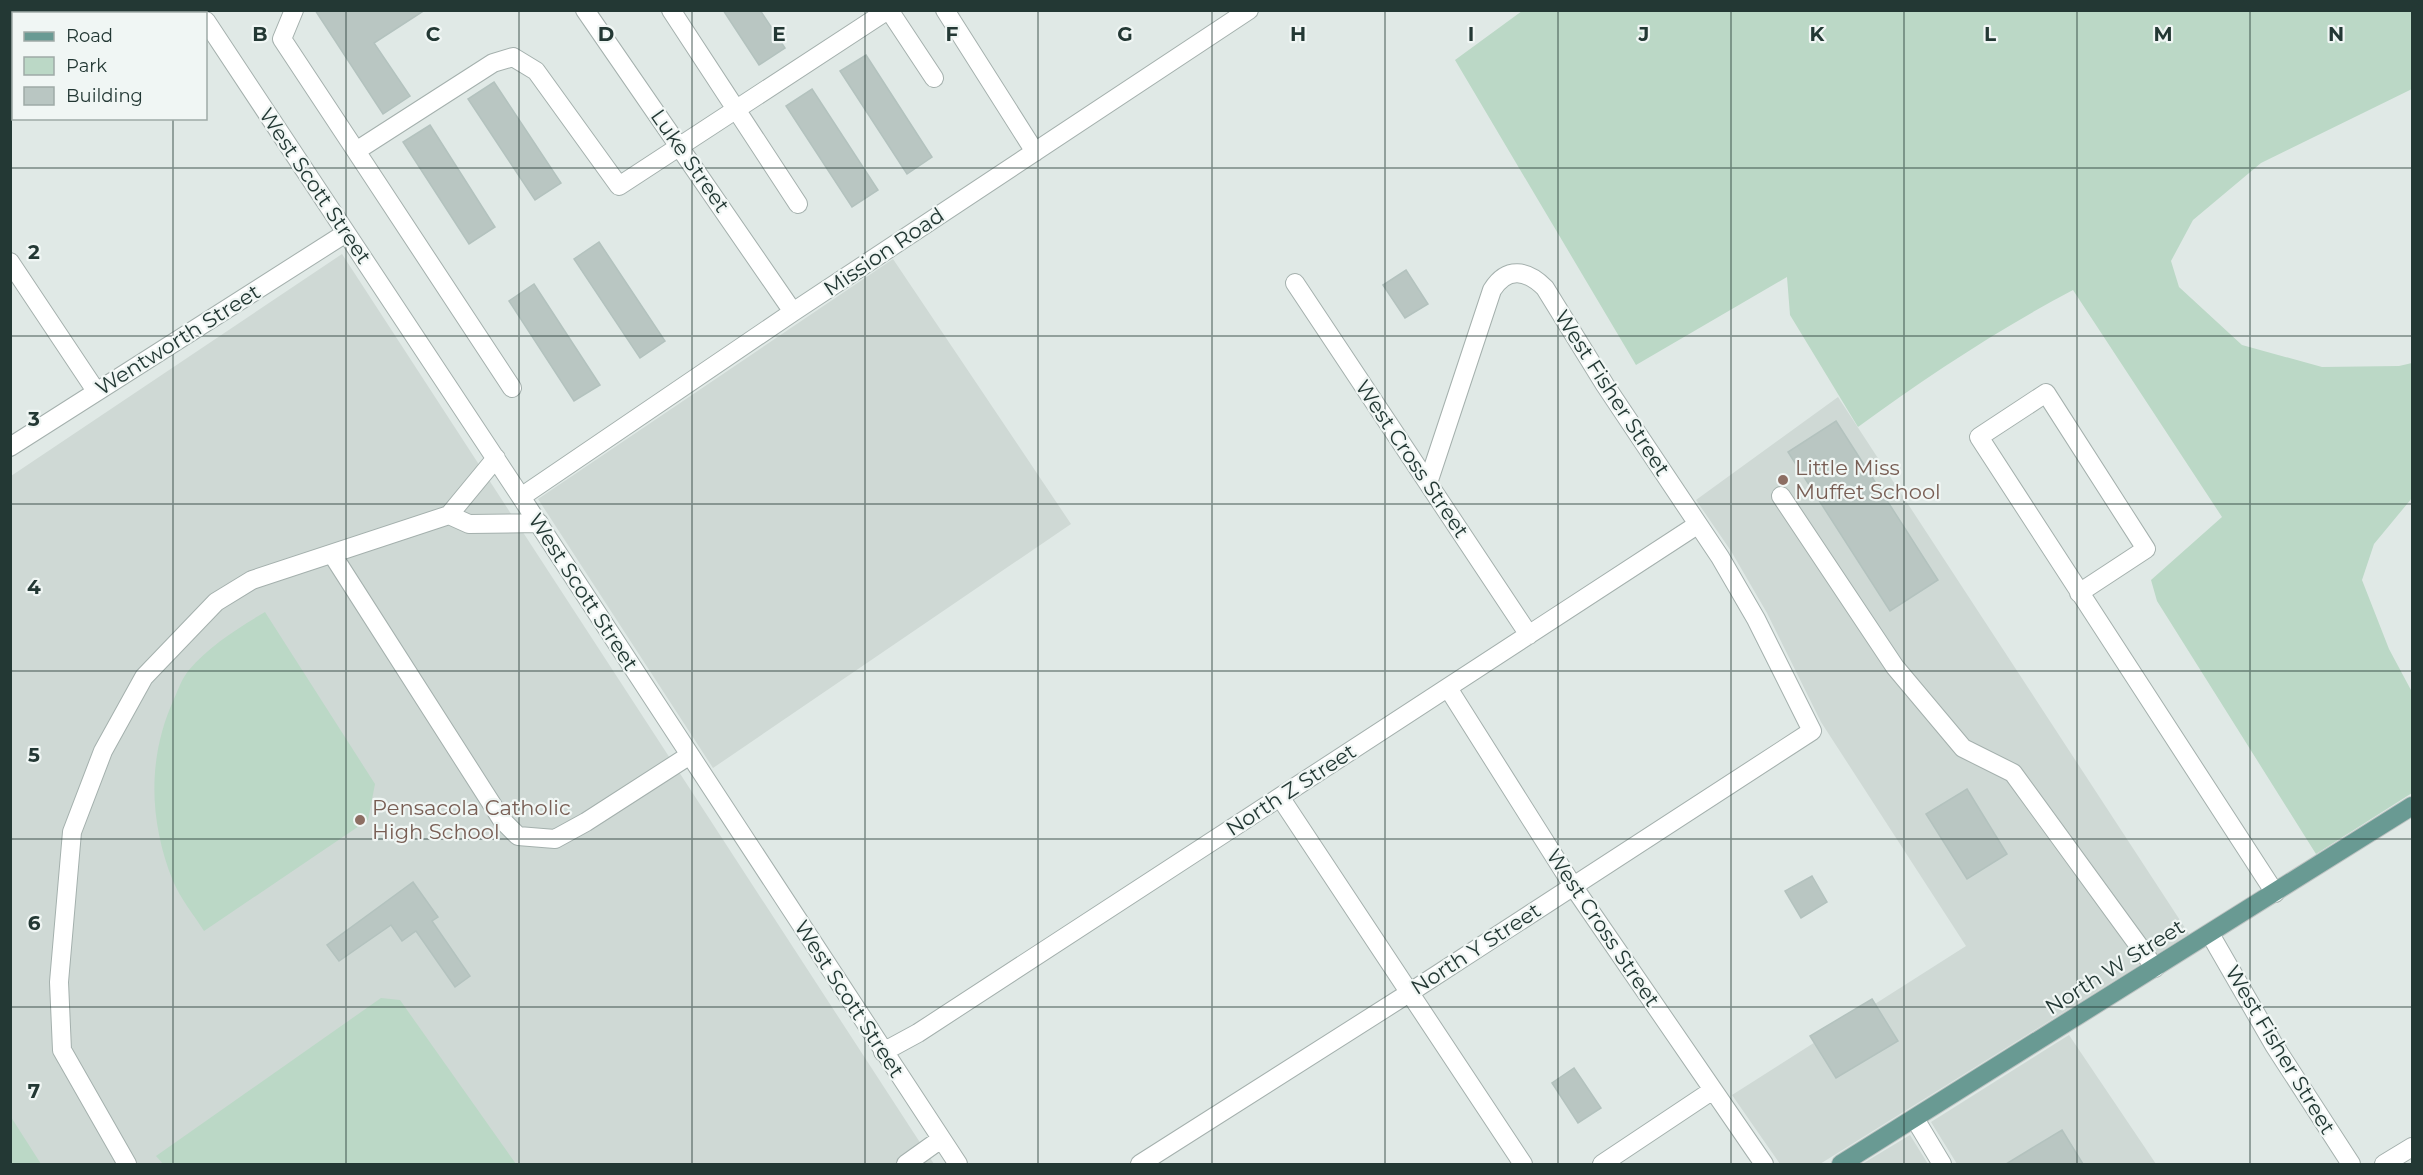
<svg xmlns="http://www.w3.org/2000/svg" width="2423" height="1175" font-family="Montserrat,sans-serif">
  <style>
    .built { fill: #cfd9d5 }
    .green { fill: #bbd8c6 }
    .building { fill: #b9c6c2; stroke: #b3c2be; stroke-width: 1.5 }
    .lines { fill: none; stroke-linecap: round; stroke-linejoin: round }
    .minor-casing { stroke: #a4b0ad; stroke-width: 20 }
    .major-casing { stroke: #bdc3c2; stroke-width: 20 }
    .minor { stroke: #fff; stroke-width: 18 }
    .major { stroke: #699a93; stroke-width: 18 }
    .grid { fill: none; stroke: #233834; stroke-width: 1.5; stroke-opacity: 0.55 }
    .education-dot { fill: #8d6e63; stroke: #f0f6f4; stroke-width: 2 }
    .labels { text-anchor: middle; stroke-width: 4.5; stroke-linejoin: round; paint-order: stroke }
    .street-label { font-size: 21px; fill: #233834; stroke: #f0f6f4 }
    .education-label { font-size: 21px; fill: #785e54; stroke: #f0f6f4; text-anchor: start }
    .grid-label { font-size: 20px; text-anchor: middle; font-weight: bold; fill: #233834; stroke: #f0f6f4; stroke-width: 4.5; stroke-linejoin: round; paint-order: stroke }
  </style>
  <rect width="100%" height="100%" fill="#e0e9e6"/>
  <path class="built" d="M342,254l592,910h-923v-688z
    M893,259l178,265 -358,244 -175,-269z
    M1838,397l351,537 -369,230h-40l-48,-69 234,-149 -145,-224 -54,-109 -36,-62 -35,-51z
    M2069,1035l87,129h-199l-26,-42z
    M1910,1135l18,29h-66z"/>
  <path class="green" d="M1522,11h890v78l-151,74 -68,57 -22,41 8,26 63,58 80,22 77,-1 13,-3v135l-38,46 -12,36 27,69 23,43v101l-96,61 -159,-253 -6,-21 71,-63 -149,-227c-74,39 -147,87 -215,137l-68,-112 -3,-38 -151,88 -181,-305z
    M265,612l110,172 -7,36 -164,111c-10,-16 -24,-33 -31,-50 -24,-60 -26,-123 1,-182 4,-9 8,-21 15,-29 20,-24 49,-42 76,-58z
    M381,998l19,2 116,164h-353l-7,-8z
    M11,1117l30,47h-30z"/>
  <path class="building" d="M315,10h110l-51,33 36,53 -27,18z
    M723,10h37l25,38 -26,17z
    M866,55l66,102 -25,17 -67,-103z
    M494,82l67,101 -26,17 -67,-101z
    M812,89l66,101 -26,17 -66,-101z
    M430,125l65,102 -26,17 -66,-102z
    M599,242l66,99 -25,17 -66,-99z
    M1406,270l22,34 -23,14 -22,-33z
    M534,284l66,101 -26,16 -65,-100z
    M1836,421l102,159 -48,31 -102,-159z
    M1967,789l40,65 -40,25 -41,-65z
    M1812,876l15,26 -26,16 -16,-27z
    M413,882l25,35 -6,4 38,55 -15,11 -39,-56 -14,10 -11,-16 -52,36 -12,-16z
    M1872,999l26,42 -62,37 -26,-42z
    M1574,1068l27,40 -23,15 -26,-40z
    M2062,1130l21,34h-77z"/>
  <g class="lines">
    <g class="minor-casing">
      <path id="minor" d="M294,10l-12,29 74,112
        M585,10l208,302
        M671,10l127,194
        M889,10l45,68
        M945,10l90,142
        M206,21l315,476 437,667
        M10,262l86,129
        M1295,283l234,352
        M512,388l-156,-237 137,-88 20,-6 23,14 83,115 269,-176
        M10,447l336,-214
        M496,458l-47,57 20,9 70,-1
        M1781,496l114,171 68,81 50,25 142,195
        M521,497l272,-185 456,-302
        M332,554l170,266 16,16 37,3 31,-17 104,-67
        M2079,593l67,-44 -100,-156 -67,44 296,456
        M1448,688l125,198 191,278
        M1280,797l243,367
        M2210,934l64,111 77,119
        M883,1052l35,-19 779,-508
        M1915,1119l27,45
        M127,1164l-65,-114 -3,-68 13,-150 31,-81 41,-74 72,-75 36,-22 197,-65
        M906,1164l35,-25
        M1140,1164l269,-171 403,-262 -56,-112 -36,-62 -115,-172 -60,-97c-18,-18 -38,-22 -53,2l-64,193
        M1602,1164l111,-74
        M2384,1164l28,-17"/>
    </g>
    <g class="major-casing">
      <path id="major" d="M1841,1164l571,-358"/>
    </g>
    <use href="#minor" class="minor"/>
    <use href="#major" class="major"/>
  </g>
  <path class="grid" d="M173,10v4M346,10v1154M519,10v1154M692,10v1154M865,10v1154M1038,10v1154M1212,10v1154M1385,10v1154M1558,10v1154M1731,10v1154M1904,10v1154M2077,10v1154M2250,10v1154M173,118v1046M10,168h2402M10,336h2402M10,504h2402M10,671h2402M10,839h2402M10,1007h2402"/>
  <g class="education-dot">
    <circle cx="1783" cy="480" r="6"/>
    <circle cx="360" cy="820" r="6"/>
  </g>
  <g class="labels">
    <g class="street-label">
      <text transform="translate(690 161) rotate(55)" y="7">Luke Street</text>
      <text transform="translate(315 186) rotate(56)" y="7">West Scott Street</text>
      <text transform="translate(884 252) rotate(-34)" y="7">Mission Road</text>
      <text transform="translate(178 340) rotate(-32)" y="7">Wentworth Street</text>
      <text transform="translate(1612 393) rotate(57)" y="7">West Fisher Street</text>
      <text transform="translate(1412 459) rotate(56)" y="7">West Cross Street</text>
      <text transform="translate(583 592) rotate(57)" y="7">West Scott Street</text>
      <text transform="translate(1291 790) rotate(-33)" y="7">North Z Street</text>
      <text transform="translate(1603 928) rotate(56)" y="7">West Cross Street</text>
      <text transform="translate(1476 949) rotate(-33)" y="7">North Y Street</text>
      <text transform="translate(2115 967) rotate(-32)" y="7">North W Street</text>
      <text transform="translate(849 999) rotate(57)" y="7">West Scott Street</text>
      <text transform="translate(2280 1050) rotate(59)" y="7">West Fisher Street</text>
    </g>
    <g class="education-label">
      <text x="1795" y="475">Little Miss<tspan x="1795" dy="24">Muffet School</tspan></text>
      <text x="372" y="815">Pensacola Catholic<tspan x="372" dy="24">High School</tspan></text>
    </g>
  </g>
  <g class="grid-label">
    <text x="260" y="41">B</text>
    <text x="433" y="41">C</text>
    <text x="606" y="41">D</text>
    <text x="779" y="41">E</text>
    <text x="952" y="41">F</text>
    <text x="1125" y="41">G</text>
    <text x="1298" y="41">H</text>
    <text x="1471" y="41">I</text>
    <text x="1644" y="41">J</text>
    <text x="1817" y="41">K</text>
    <text x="1990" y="41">L</text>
    <text x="2163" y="41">M</text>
    <text x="2336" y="41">N</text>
    <text x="34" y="259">2</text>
    <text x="34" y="426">3</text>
    <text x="34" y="594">4</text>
    <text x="34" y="762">5</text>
    <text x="34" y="930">6</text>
    <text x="34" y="1098">7</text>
  </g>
  <rect width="2423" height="1175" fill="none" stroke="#233834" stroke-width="24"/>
  <rect x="12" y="12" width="195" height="108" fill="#f0f6f4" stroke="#9eaaa7" stroke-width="1.5"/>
  <rect x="24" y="32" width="30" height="9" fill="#699a93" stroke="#9eaaa7" stroke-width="1.5"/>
  <text x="66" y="42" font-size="18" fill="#233834">Road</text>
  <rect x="24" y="57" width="30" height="18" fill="#bbd8c6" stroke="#9eaaa7" stroke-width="1.5"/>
  <text x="66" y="72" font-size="18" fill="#233834">Park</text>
  <rect x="24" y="87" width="30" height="18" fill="#b9c6c2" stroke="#9eaaa7" stroke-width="1.5"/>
  <text x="66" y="102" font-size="18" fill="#233834">Building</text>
</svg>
